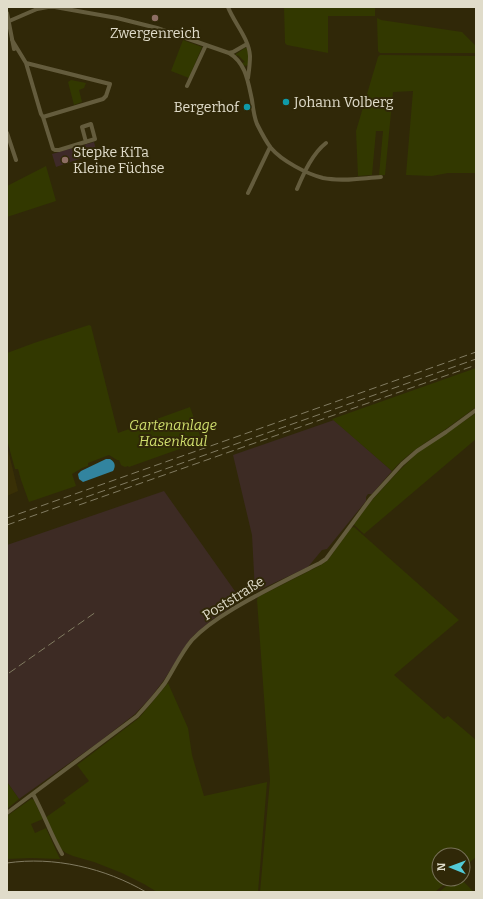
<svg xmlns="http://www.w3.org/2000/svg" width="483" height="899" font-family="Bitter,serif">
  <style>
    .built { fill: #393006 }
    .industrial { fill: #3d2b24 }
    .education { fill: #3e2a29 }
    .green { fill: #323800 }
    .water { fill: #32849f }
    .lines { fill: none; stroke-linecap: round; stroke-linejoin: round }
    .street { stroke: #645c3d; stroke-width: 4 }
    .tram { stroke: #817b61; stroke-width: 1 }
    .rail { stroke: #817b61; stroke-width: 1; stroke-dasharray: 8 4; stroke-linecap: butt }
    .education-dot { fill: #8d6e63; stroke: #302808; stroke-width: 1.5 }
    .culture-dot { fill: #0f9aa8; stroke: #302808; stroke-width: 1.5 }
    .labels { text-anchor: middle; stroke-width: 4; stroke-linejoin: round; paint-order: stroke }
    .poi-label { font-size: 14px; fill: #e0dcca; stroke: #302808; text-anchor: start }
    .park-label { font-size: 14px; font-style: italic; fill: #d0df6e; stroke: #302808 }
    .street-label { font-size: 14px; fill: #e0dcca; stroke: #302808 }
  </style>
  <rect width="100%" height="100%" fill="#302808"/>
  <path class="built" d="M7,446l11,45 -11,5z"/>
  <path class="industrial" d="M334,420l58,51 -20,23h-4l-2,3v4l-39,48 -5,1 -14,17 -53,25 -3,-57 -19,-80z
    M164,491l73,103 1,6 -3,5 -22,14 -19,16 -6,7 -24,38 -13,17 -16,17 -36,28 -80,57 -12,-17v-237z"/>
  <path class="education" d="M94,142l3,11 -41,14 -4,-13z"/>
  <path class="green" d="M284,7h91v9h-47v37l-41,-8 -2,-2z
    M377,18l4,2 81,12 14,14v7h-96l-2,-2z
    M183,40l19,7 -13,31 -18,-7z
    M245,48h2c2,6 1,11 1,17l-3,1 -3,-3 3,-1 -7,-7 -2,1v-2z
    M380,55l96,1v117h-28l-16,3 -26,-1 7,-84 -20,1 -8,83h-6l4,-44h-7l-4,44 -14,1 -2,-45 22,-74z
    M71,80l15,3 -2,5 -5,2 3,12 -8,3 -6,-23z
    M46,166l10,35 -49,16v-31z
    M89,325l2,1 27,107 72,-26 12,34 -73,26 -1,-1 -3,1 -4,-2 -2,-5h-2l-8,-5 -21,8v3l-6,2 -10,6 4,12 -47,16 -8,-22 -3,-11h-3l-8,-29v-87l27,-10z
    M476,368v39c-10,7 -20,15 -30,22 -19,13 -39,24 -54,42l-60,-52z
    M476,413v26l-112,95 -11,-10 20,-25 23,-25 20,-20z
    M354,527l105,93 -65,55 50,44 4,-3 28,24v117l-13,11v-13h-24v24h11l-15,13h-175l10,-112 -13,-180 1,-3 63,-32 7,-5 22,-32z
    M168,683l20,45 4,27 12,41 63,-14 -9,110h-101l-13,-8 -22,-11 -28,-11 -21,-6 -7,-3 -6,-5 -15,-30 21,-15 -3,-3 26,-19 -12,-16 62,-47z
    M7,782l12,17 -12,10z
    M31,799l3,1 9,19 -12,5 4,9 11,-5 14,31 -29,-1 -24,1v-43z
    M455,879h6l13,13h-35z"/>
  <path class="water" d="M106,459h4c5,3 6,7 3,12l-30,11 -4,-3 -1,-5 3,-3z"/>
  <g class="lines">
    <path class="street" d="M48,7h7l62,11 40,10 72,25c17,10 19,29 23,47 1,8 2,17 5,24 3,6 10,19 14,24 11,13 36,26 52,30 19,4 40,0 58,-1
      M228,7c6,16 21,31 22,49 0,7 -1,15 -2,22
      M7,13l7,36
      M7,22l30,-13 11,-2
      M12,40l14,23 15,51 2,3 10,32 2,1h4l36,-11 -4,-15 -9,3 4,15
      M229,53l4,-1 14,-8
      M26,63l84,21 -4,12 -3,3 -60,18
      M187,86l19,-41
      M7,133l9,27
      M297,189c7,-16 15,-35 29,-46
      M248,193l22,-46
      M33,794c11,20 18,41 29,60
      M7,813l130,-97c10,-11 19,-21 28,-33 9,-14 16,-30 27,-43 12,-13 26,-22 41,-31 28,-17 57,-31 87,-46l6,-4 45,-61 31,-34 15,-13 29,-19 30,-22"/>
    <path class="tram" d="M7,863c47,-7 98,5 139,29"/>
    <path class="rail" d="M79,505l397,-140
      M7,518l469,-166
      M7,525l469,-166
      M9,673l87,-61"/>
  </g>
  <g class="education-dot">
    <circle cx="155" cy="18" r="4"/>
    <circle cx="65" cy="160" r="4"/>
  </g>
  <g class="culture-dot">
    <circle cx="286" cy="102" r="4"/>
    <circle cx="247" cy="107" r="4"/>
  </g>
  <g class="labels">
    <g class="poi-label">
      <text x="155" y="38" text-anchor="middle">Zwergenreich</text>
      <text x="294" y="107">Johann Volberg</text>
      <text x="239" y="112" text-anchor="end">Bergerhof</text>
      <text x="73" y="157">Stepke KiTa<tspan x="73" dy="16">Kleine Füchse</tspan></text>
    </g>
    <g class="park-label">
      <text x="173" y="430">Gartenanlage<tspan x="173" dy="16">Hasenkaul</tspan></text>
    </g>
    <g class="street-label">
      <text transform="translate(233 598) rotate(-32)" y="5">Poststraße</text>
    </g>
  </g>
  <rect width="483" height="899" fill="none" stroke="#e0dcca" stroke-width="16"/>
  <g transform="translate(451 867) rotate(271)"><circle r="19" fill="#302808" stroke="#767056"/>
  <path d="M0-3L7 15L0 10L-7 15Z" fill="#52cbd7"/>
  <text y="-6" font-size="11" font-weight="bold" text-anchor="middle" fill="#e0dcca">N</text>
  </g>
</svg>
